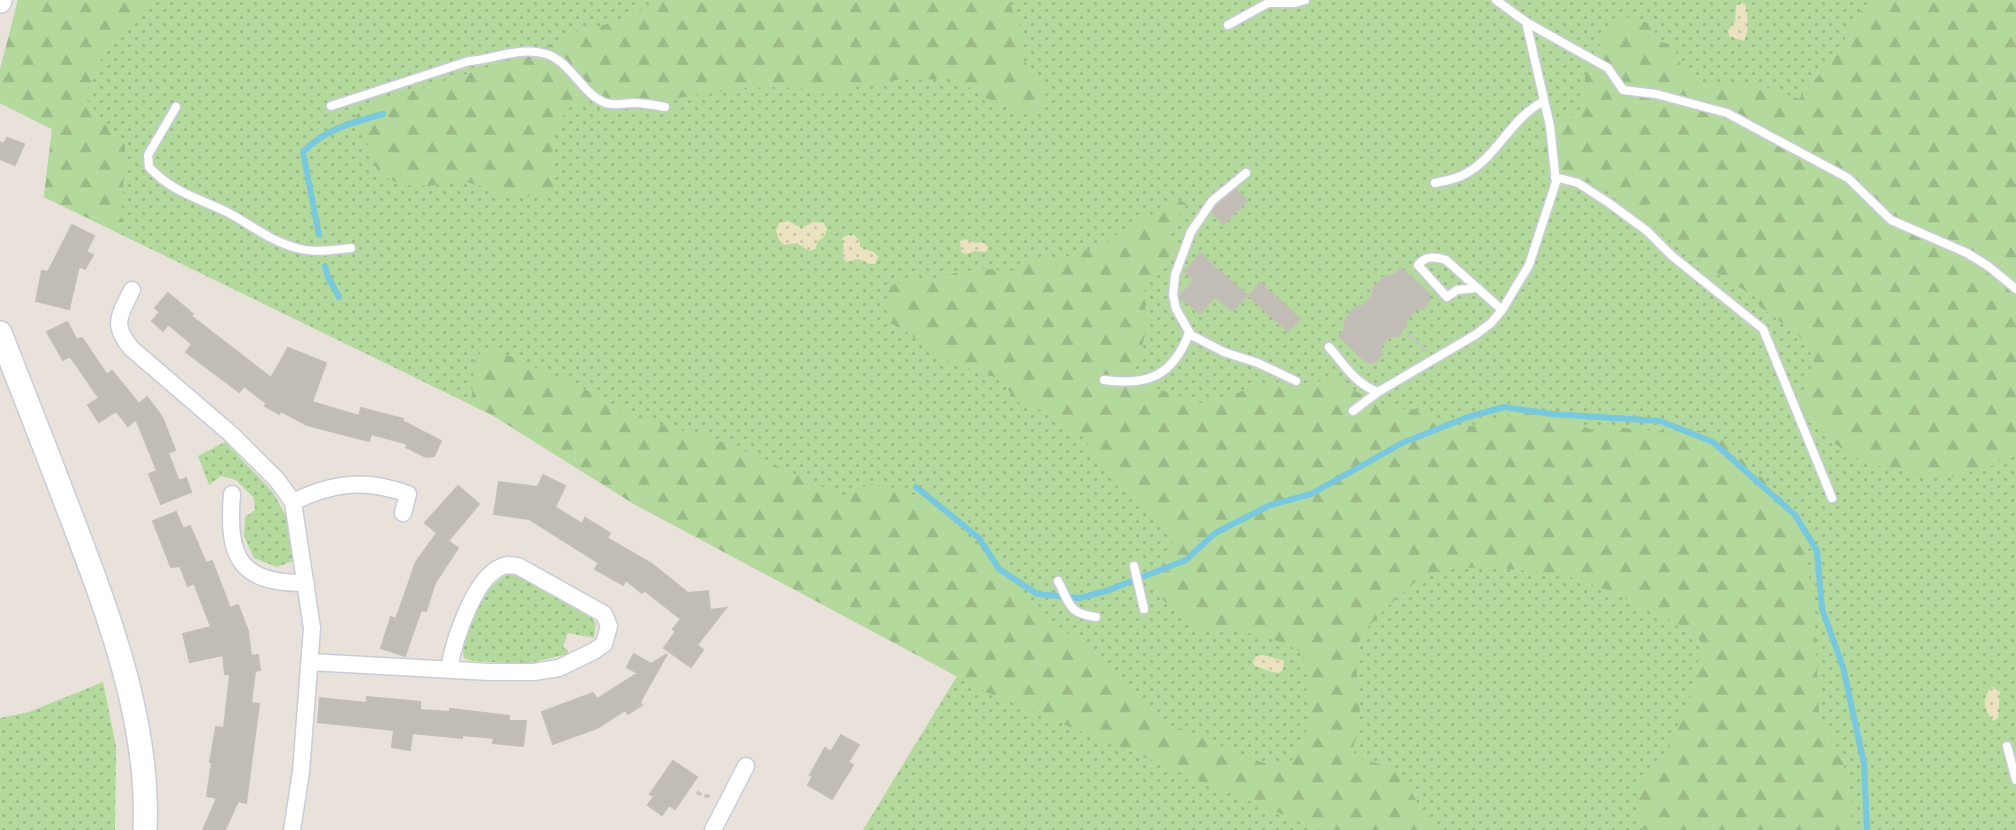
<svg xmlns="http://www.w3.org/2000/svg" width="2016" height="830" font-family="'Noto Sans',sans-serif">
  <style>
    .grass { fill: url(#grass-dots) }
    .forest { fill: url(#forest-firs) }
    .sand { fill: url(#sand-dots) }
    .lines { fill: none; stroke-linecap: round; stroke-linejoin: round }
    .stream { stroke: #78c8e0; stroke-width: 6 }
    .building { fill: #c1bdb6; stroke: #c3beb5; stroke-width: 2 }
    .service-casing { stroke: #c9ccd8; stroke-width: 11 }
    .minor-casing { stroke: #c9ccd8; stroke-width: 19 }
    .secondary-casing { stroke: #c9ccd8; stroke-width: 26 }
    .path { stroke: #c3c3c3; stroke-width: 3.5; stroke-dasharray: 5 3.5; stroke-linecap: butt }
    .service { stroke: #fff; stroke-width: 8 }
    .minor { stroke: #fff; stroke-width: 16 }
    .secondary { stroke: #fff; stroke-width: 23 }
  </style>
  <defs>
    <pattern id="grass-dots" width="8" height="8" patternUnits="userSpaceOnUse" patternTransform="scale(1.75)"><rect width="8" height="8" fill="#b3d99d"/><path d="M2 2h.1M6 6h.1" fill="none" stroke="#9aba87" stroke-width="1.8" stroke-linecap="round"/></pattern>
    <pattern id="forest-firs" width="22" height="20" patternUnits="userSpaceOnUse" patternTransform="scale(1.75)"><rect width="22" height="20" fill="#b3d99d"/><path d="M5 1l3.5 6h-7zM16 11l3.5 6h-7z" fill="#9aba87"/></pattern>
    <pattern id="sand-dots" width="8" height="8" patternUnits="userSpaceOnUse" patternTransform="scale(1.75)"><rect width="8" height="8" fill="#ebe3c0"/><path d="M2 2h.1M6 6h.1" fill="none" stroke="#cac3a5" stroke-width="1.8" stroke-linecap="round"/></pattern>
  </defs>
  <rect width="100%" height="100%" fill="#e8e2db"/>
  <path class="grass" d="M18,0h1998v830h-1153l94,-154 -323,-172 -142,-89 -448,-218 8,-68 -52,-26v-33z
    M225,442l47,49 17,30 4,40 -16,6 -23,-9 -10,-22 1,-19 10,-7 -1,-12 -18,-18 -15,-4 -12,9 -11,-29z
    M506,574l10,1 76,43 4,5 -2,15 -26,-5 -5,14 5,3v4l-42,10 -54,-3 -8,-3c-5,-15 13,-51 21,-64 6,-8 14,-14 21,-20z
    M103,682l13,64 -1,84h-115v-112l29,-6z"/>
  <path class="forest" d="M18,0h139l-53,54 -20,43 41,48 -4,89 -77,-37 8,-68 -52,-26v-33z
    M677,0h331l13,29v28l23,30 2,18 -20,8 -38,-14 -33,-20 -61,1 -58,10 -64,-3 -28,1 -72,11 -77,-1 -23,6 -14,19 -6,22 4,45 -11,10 -19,-4h-27l-19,-10 -20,-6 -31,6 -24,-1 -27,-10 -4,-20 -21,-36 13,-14 136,-42 48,-18 23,-13 38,-9 46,-20z
    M1875,0h141v448l-15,9 -7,8 -43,12 -13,1 -75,-15 -32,-22 -9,-19 -13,1 -6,-11 -3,-16 13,-25 1,-12 -7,-13 -12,-14 -35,-25 -5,-10 -36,-23 -16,-4 -26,-25 -73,-56 -32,-13 -27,-3 -7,-21 4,-17 41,-28 2,-29 4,-18 32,-44 32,8 4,17 16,4 10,26 19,14 62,1 35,13 31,-37 16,-25 8,-21z
    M1176,198l11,6 -18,26 7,17 -17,24 -14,12c-1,14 1,27 1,40 0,16 -7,31 -13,45l16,18 50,17 22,-4 49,-18 18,7 24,-6 25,-2 47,28 43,2 14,10 18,6h15l40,-12 26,-1 21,3 31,14 33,-2 42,4 22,-2 22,2 21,12 12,17 24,22 32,38 5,22 10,82 4,89 23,45 10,42 2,29h-212l-6,-31 5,-12 15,-20 21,-36 19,-49 4,-42 -16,-13 -77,-37 -45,-16 -64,-6 -50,-1 -28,11 -29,25 -23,24 -11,18 -1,21 4,37 -1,26 -7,22 10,8 34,10 12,16 11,21 20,24h-119l-334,-138 -352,-188 -142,-89 -21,-10 4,-47 9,-8 19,3 90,40 43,25 75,20 30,11 103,48 25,-13 33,5 20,11 53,46 68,67 43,36 67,63 19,14 32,10 33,19 35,10 20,-5c25,-40 20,-62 10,-107 -33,-20 -61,-23 -100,-22l-15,-16 -28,-17 -10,-17 4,-14 18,-10 1,-16 -3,-13 -14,-7 -13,-16 -23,-17 -23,-29 -14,-25 -21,-6 -6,-13 -37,-13 -20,-24 -48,-16 -22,-12 -19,-17 -23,-12 3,-35 20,-6h24l25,-8 26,-3 30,2 13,-10h25l52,-16 19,-15 24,-12z"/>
  <path class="sand" d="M1741,3l4,1c3,11 4,27 -1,37l-15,-5 -1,-5 7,-10 1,-15z
    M788,221l13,7 13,-6 10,1 3,6 -3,8 -6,4 -3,8 -6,2 -12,-8 -13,2 -5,-5 -3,-9 3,-8z
    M848,235h6l6,6v6l14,5 4,5 -3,7h-6l-10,-5 -13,3 -4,-6 2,-7 -2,-11z
    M965,239l11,4 6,-1 6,5 -2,5 -11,-1 -9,3 -5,-2 -1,-11z
    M1263,655l21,6 -1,8 -4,4c-8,0 -16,-5 -24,-7l-2,-4 3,-6z
    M1992,687l8,5 -2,26 -4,3c-11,-11 -13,-23 -2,-34z"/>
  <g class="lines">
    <path class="stream" d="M319,235l-16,-83c22,-23 51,-30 80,-38
      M325,266l3,11 11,20
      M916,487l63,51 20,31 38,25 42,4 27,-7 80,-31 29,-27 55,-28 41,-11 91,-51 66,-26 36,-10 48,7 108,7 53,21 82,73 22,36 5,58 21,58 21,97 3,66"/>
  </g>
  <path class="building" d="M7,138l17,6 -9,21 -15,-6v-17l4,2z
    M1236,190l11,11 -24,23 -11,-12 5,-7z
    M72,225l22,11 -8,16 7,3 -8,14 -6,-3 -10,43 -33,-8 6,-30 6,1z
    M1200,254l47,41 -15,16 -17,-15 -15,17 -20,-16 14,-17 -9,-8z
    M1401,268l28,26v7l-6,8h-7l-10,11v6l-8,10h-7l-10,10 1,9 -7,7h-9l-27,-26 5,-6 2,-12 11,-12h6l10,-11v-6l11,-12 12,-3z
    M1260,283l40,36 -12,12 -39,-35z
    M168,293l25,21 -2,2 80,62 17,-30 38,15 -14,39 47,14 2,-8 42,11 -1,2 39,20 -7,15 -8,1 -20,-10 2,-3 -37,-10 -2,7 -62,-16 -26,-14 -2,3 -14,-8 1,-3 -22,-17 -5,6 -53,-40 6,-8 -24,-20 -5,7 -11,-10 8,-9 -5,-4z
    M67,322l10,18 5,-2 25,37 5,-4 27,33 8,-7 15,20 13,33 -7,3 11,28 7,-3 5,14 -30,12 -12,-30 8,-3 -21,-52 -8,7 -12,-15 -17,11 -11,-17 11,-7 -29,-42 -7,4 -16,-28z
    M543,475l22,11 -10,21 27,17 3,-6 25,15 -3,5 45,26 36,29 20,-2 2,19 16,-2 -29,37 6,5 -12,17 -27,-19 12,-17 -3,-2 8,-10 -37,-29 -2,3 -16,-13 -3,5 -28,-16 4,-6 -70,-44 -35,-5 5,-32 39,5z
    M458,486l21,18 -31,37 10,7 -23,35 -9,28 -5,-1 -16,46 -24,-8 10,-31 5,2 20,-57 21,-29 -12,-10z
    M176,512l7,17 7,-3 16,37 6,-2 18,47 8,-3 10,26 3,25 7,-1 2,15 -5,1 -4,32 8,1 -13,99 -8,-2 -13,29h-22l14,-32 -10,-2 5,-34h-2l6,-35 8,1 6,-54h-5l-2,-19 -33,7 -7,-28 28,-7 -17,-44 -6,3 -8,-20 -9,1 -18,-46z
    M634,654l17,10 16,-10 -27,48 2,3 -14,9 -3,-4 -28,18 -44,16 -11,-32 51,-19 4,6 41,-26 -11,-6z
    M367,697l53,5v8l30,2v-3l59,7v5h17l-3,25 -30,-3 1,-5 -32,-3v3l-50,-5 -2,17 -18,-3 2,-17 -76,-8 2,-24 47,5z
    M841,735l18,10 -11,17 5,3 -21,34 -24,-14 5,-9 -3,-1 15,-27 6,4z
    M673,761l24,16 -22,32 -6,-4 -7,10 -14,-10 6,-9 -4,-2z"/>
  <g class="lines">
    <g class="service-casing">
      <path id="service" d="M1526,22l82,46 15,22 33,4 71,19 121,65 43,42 76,33 21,13 28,23
        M1228,25l40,-22h27l10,-3
        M331,106l138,-45c27,-2 53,-16 80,-6 22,8 35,41 57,48 8,3 19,0 27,0 11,0 22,2 32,4
        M176,107l-28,48 1,12c24,26 50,31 80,46 22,12 43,29 68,35 17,5 36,2 54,0
        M1246,173l-34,28 -21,31 -16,43 -2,20 3,14 15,26 33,17 34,11 38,18
        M1555,177l23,6 31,20 38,28 25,25 91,73 69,169
        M1435,183c11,-2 22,-4 32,-10 32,-19 44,-55 77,-72
        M1478,288l-21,2 -10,7 -29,-32c8,-10 17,-8 28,-5l56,50
        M1329,347c15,17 26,37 49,45
        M1104,380c44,6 69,-4 85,-47
        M1353,411l25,-19 97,-57 16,-12 11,-13 27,-45 27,-83 -6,-56 -24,-104 -30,-22
        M1134,566l10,43
        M1058,581c12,22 9,32 38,36
        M2007,746l9,34"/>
    </g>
    <g class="minor-casing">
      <path id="minor" d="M132,290c-13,26 -21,35 0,59l99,85 46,46 16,22 19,126 -11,144 -9,58
        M232,494c-5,62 6,90 74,89
        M293,502c41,-20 72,-23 115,-8l-5,19
        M310,662l180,10h44l25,-4 35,-17 10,-7 5,-18 -5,-12 -86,-48c-3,0 -7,-1 -11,-1 -32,6 -53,76 -58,104
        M713,830l33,-64"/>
    </g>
    <g class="secondary-casing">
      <path id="secondary" d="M0,1v-1
        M0,333c25,63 49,125 73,188 37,97 77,204 72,309"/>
    </g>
    <path class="path" d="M1409,335l17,15
      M697,792l7,4h7"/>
    <use href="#service" class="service"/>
    <use href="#minor" class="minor"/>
    <use href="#secondary" class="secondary"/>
  </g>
</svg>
